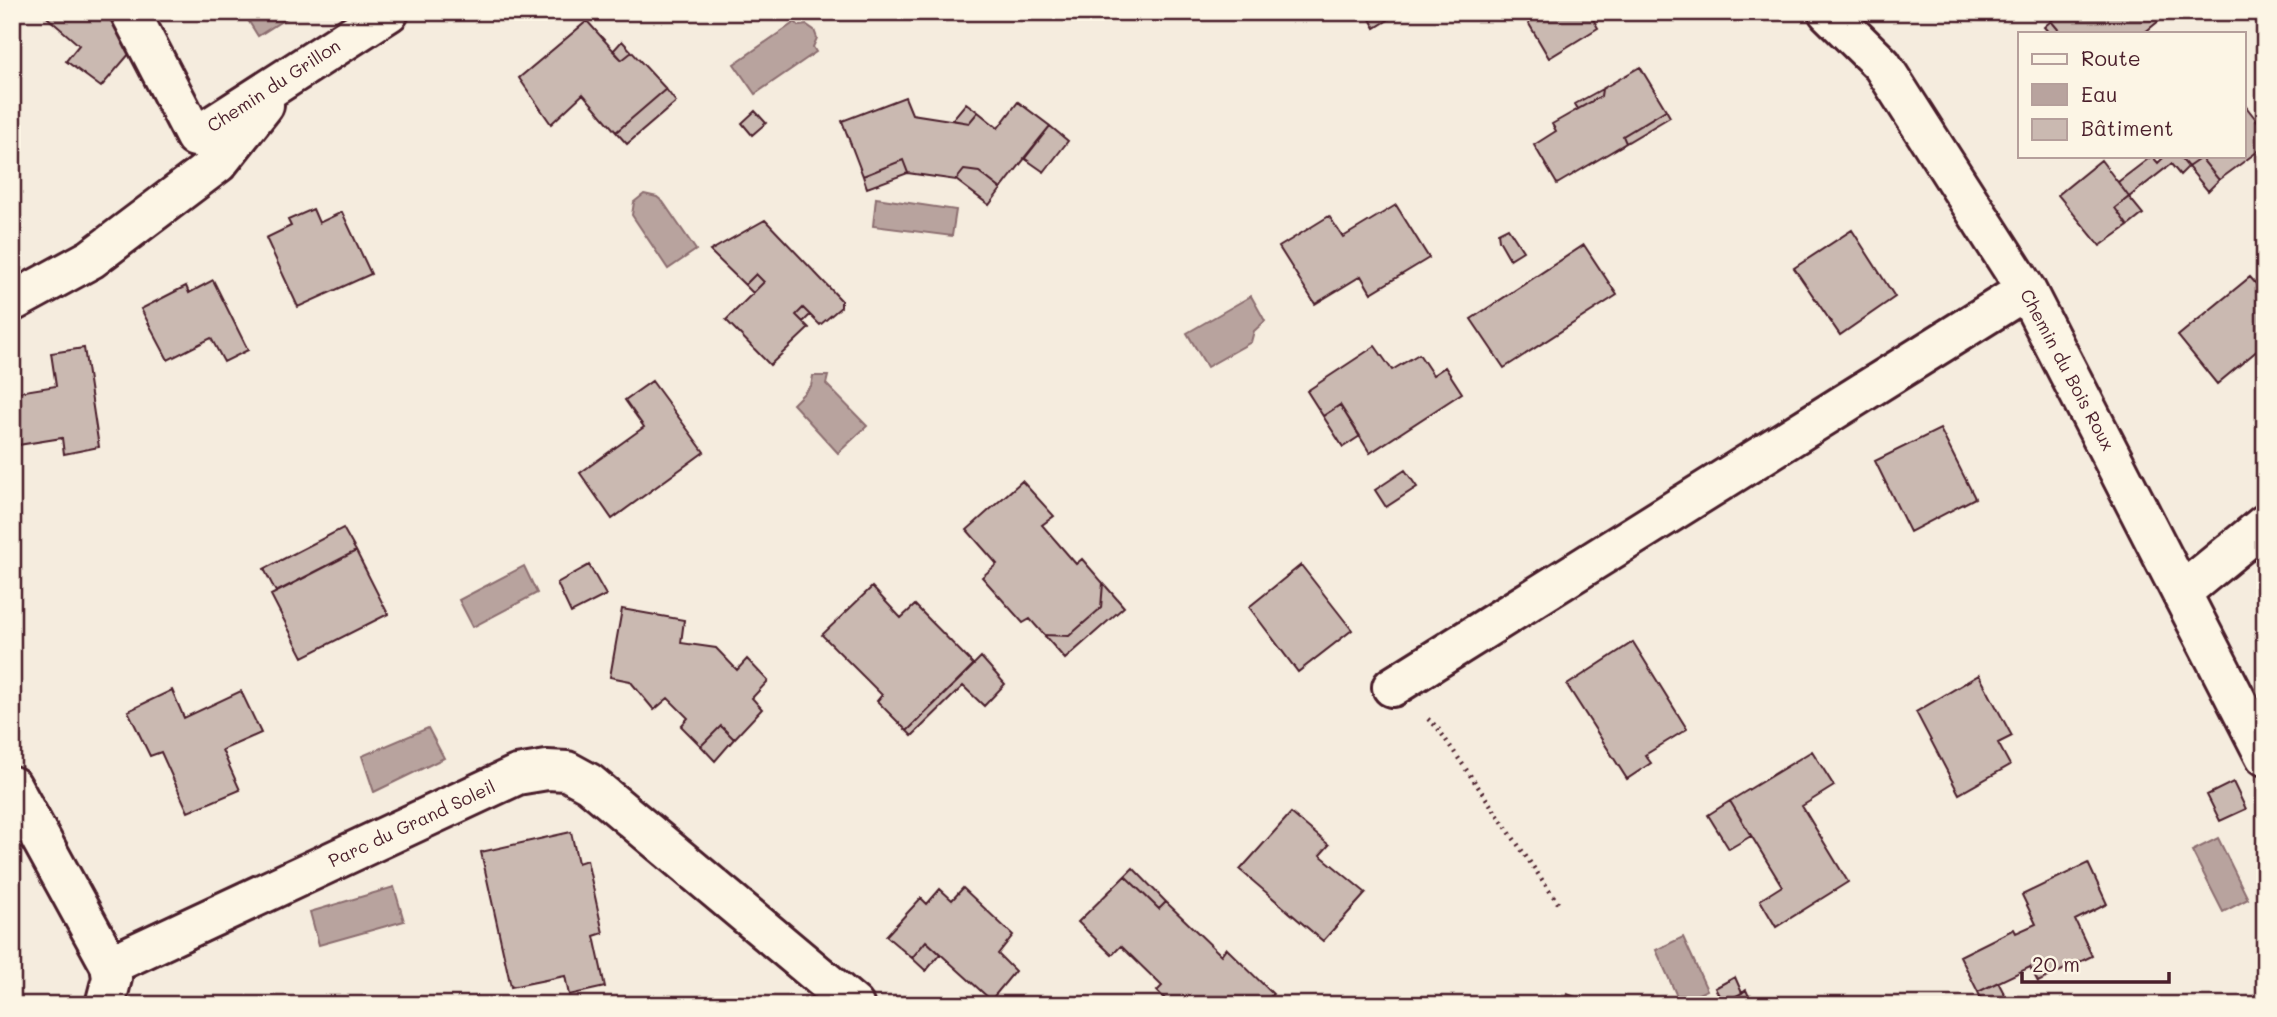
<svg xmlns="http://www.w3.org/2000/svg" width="2277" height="1017" font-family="Mali,sans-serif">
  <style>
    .water { fill: #b8a39e; stroke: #8c6e70; stroke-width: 2 }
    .building { fill: #cab9b1; stroke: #4a1f2b; stroke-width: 2 }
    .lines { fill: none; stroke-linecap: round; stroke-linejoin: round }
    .minor-casing { stroke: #4a1f2b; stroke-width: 44 }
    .path { stroke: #4a1f2b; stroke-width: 4.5; stroke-dasharray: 2 5; stroke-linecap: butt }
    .minor { stroke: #fcf5e5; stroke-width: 38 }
    .labels { text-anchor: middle; stroke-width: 7; stroke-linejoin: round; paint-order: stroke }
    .street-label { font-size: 18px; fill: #4a1f2b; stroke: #fcf5e5 }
  </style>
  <rect width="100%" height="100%" fill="#f5ecde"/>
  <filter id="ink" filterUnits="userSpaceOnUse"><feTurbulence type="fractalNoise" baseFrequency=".0143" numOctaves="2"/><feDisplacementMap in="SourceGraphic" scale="14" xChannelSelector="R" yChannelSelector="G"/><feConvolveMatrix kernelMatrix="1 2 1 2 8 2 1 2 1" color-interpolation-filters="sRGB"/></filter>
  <g filter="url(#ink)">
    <path class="water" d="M243,12h53l-38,24z
      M795,22l4,4 8,-1 7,5 3,8 -4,9 3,5 -61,42 -21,-30z
      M644,194l13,3 6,5 33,48 -28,19 -36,-54 2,-13z
      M876,198l80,12 -4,26 -79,-10z
      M1251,296l14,25 -11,10 -3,11 -44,25 -20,-34z
      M813,376h15l-2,8 41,42 -29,27 -45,-49 18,-18z
      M524,566l13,27 -64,34 -14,-27z
      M428,728l16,30 -70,34 -12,-36z
      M2218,838l30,61 -25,13 -31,-61z
      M394,887l10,34 -85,24 -9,-33z
      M1683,937l24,53 -27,13 -24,-53z"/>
    <path class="building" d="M41,12h78l17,34 -35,41 -35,-26 13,-16z
      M1366,12h35l-26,16z
      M1522,12h67l9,16 -49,30z
      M2063,12h99l3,4 -21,17h-83l-10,-12z
      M587,21l35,39 10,-8 34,37 -50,43 -33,-38 -32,30 -32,-46z
      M2051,21l10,12h-12l-5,-6z
      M622,41l10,11 -10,8 -9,-9z
      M1640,67l26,43 -43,26 3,7 -69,41 -23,-39 22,-14 -4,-7 49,-28 1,-7z
      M666,89l10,13 -49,42 -11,-12z
      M1602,89l-1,7 -23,13 -3,-5z
      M905,97l7,17 57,9 9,-11 20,16 20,-26 32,24 -49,63 -22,-17 -15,-2 -8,10 -48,-7 -5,-13 -40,16 -21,-55z
      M966,103l12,9 -9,11 -17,-3z
      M2244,104l21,27v15l-46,34 -18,-22 -13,9 -9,-11h65z
      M1666,110l4,7 -44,26 -3,-7z
      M755,111l11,12 -14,12 -10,-12z
      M1050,126l18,15 -24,31 -20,-14z
      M2152,156l6,7 7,-7h14l9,11 -8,8 -9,-11 -42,33 -11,-15z
      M2201,158l18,22 -11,11 -20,-24z
      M903,160l5,13 -41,15 -4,-12z
      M2101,160l28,37 -14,11 13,18 -28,20 -42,-51z
      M964,170l15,2 22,17 -12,16 -33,-25z
      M2129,197l14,17 -15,12 -13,-18z
      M1396,205l33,53 -58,35 -10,-17 -46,28 -36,-57 50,-31 14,21z
      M313,209l6,14 23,-11 29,62 -73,33 -32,-69 25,-12 -3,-6z
      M765,220l76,80v7l-21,18 -17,-17 -7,7 13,13 -39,37 -44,-45 38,-38 -8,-8 -11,11 -35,-34z
      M1508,228l15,23 -13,8 -11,-19 -1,-7z
      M1852,230l43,67 -55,38 -46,-67z
      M1584,245l33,50 -113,73 -33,-49z
      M756,274l8,8 -11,11 -8,-8z
      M2250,277l15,17v50l-48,40 -39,-48z
      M213,280l35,70 -24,12 -13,-24 -43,22 -27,-51 45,-23 3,7z
      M803,308l7,7 -7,7 -7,-7z
      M1375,346l17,24 27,-16 14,21 12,-8 17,26 -92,60 -30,-48 -17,11 -16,-25z
      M84,348l15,99 -35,7 -2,-16 -50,8v-53l44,-7 -5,-33z
      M652,381l52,71 -92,67 -32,-46 64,-46 -19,-27z
      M1340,405l20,31 -17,11 -20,-31z
      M1940,429l35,69 -65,34 -35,-71z
      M1405,470l12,17 -31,20 -11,-17z
      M1022,481l32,35 -12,9 34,39 6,-5 21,24 -2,25 -32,28 -25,-1 -14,-16 -7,4 -41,-46 15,-13 -30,-34z
      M343,528l13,23 -80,41 -12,-23z
      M356,551l32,63 -85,43 -32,-62z
      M589,565l17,30 -35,18 -14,-30z
      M1301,565l51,65 -54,42 -49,-65z
      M1103,583l21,24 -59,52 -21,-24 25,1 32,-28z
      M872,587l29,31 14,-13 59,60 -67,66 -30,-30 5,-6 -60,-60z
      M622,609l62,11 -3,23 35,5 21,22 10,-11 21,22 -16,17 10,11 -28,30 -13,-13 -20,20 -20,-20 7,-8 -20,-20 -14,12 -24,-29 -20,-4z
      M1633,642l54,87 -42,26 6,8 -24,16 -60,-94z
      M981,657l24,27 -21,22 -21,-20 -51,50 -5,-5z
      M1979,675l33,61 -14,7 12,22 -51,29 -43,-82z
      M172,690l12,28 57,-27 20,42 -39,17 18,40 -52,22 -27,-60 -11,4 -22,-45z
      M721,726l13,13 -19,22 -14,-15z
      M1812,751l22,35 -32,20 46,76 -72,45 -16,-27 22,-14 -52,-85z
      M2233,782l13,27 -26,12 -13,-26z
      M1730,801l21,35 -22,13 -21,-34z
      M1291,813l38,32 -9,10 46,38 -43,48 -83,-71z
      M571,832l7,31 9,-3 16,73 -9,3 11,51 -36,8 -4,-19 -54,11 -30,-135z
      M2088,863l19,41 -32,16 17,36 -54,26 -8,-15 -52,25 -18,-36 54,-27 2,4 20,-9 -14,-29z
      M1133,868l33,34 -7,7 -34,-33z
      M1125,876l34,33 7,-7 55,53 5,-7 47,46 -10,11h-92l-14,-14 5,-5 -41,-40 -9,9 -34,-33z
      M963,888l50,47 -15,19 17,17 -24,29 -65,-59 -14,17 -26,-22 35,-38 6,6 13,-15 12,11z
      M926,941l14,13 -14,17 -14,-13z
      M1735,977l7,16 -19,10 -8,-15z
      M1998,982l12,23h-26l-6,-13z
      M1746,990l7,15h-34l23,-12z
      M1567,994l32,11h-36z"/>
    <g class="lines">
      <g class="minor-casing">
        <path id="minor" d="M130,12l65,125 194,-125
          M1828,12l54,53 144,225 239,466
          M12,302l79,-43 127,-96 46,-58
          M2182,592l83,-68
          M1392,687l634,-397
          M12,786l98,179 407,-190 30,-5 20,1 22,12 265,222
          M105,1005l7,-27 -2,-13"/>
      </g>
      <path class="path" d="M1428,719l9,8 121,176"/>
      <use href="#minor" class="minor"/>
    </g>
  </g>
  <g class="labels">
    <g class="street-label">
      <text transform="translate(274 86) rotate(-33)" y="6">Chemin du Grillon</text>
      <text transform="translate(2067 370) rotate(62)" y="6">Chemin du Bois Roux</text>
      <text transform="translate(412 824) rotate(-25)" y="6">Parc du Grand Soleil</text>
    </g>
  </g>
  <rect width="2277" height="1017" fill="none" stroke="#fcf5e5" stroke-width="42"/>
  <rect x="21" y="21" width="2235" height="975" fill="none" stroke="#4a1f2b" stroke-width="2.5" filter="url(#ink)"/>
  <rect x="2018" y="32" width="228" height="126" fill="#fcf5e5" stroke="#b59f9b" stroke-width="2"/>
  <rect x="2032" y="54" width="35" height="10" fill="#fcf5e5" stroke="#b59f9b" stroke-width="2"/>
  <text x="2081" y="66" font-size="21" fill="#4a1f2b">Route</text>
  <rect x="2032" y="84" width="35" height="21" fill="#b8a39e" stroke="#b59f9b" stroke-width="2"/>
  <text x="2081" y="102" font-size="21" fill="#4a1f2b">Eau</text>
  <rect x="2032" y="119" width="35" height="21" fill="#cab9b1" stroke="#b59f9b" stroke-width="2"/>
  <text x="2081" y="136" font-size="21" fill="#4a1f2b">Bâtiment</text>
  <path d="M2022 972v10h147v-10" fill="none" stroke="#4a1f2b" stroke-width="3.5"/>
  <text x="2032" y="972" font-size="21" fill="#4a1f2b" stroke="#fcf5e5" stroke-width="5" paint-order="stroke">20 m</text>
</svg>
